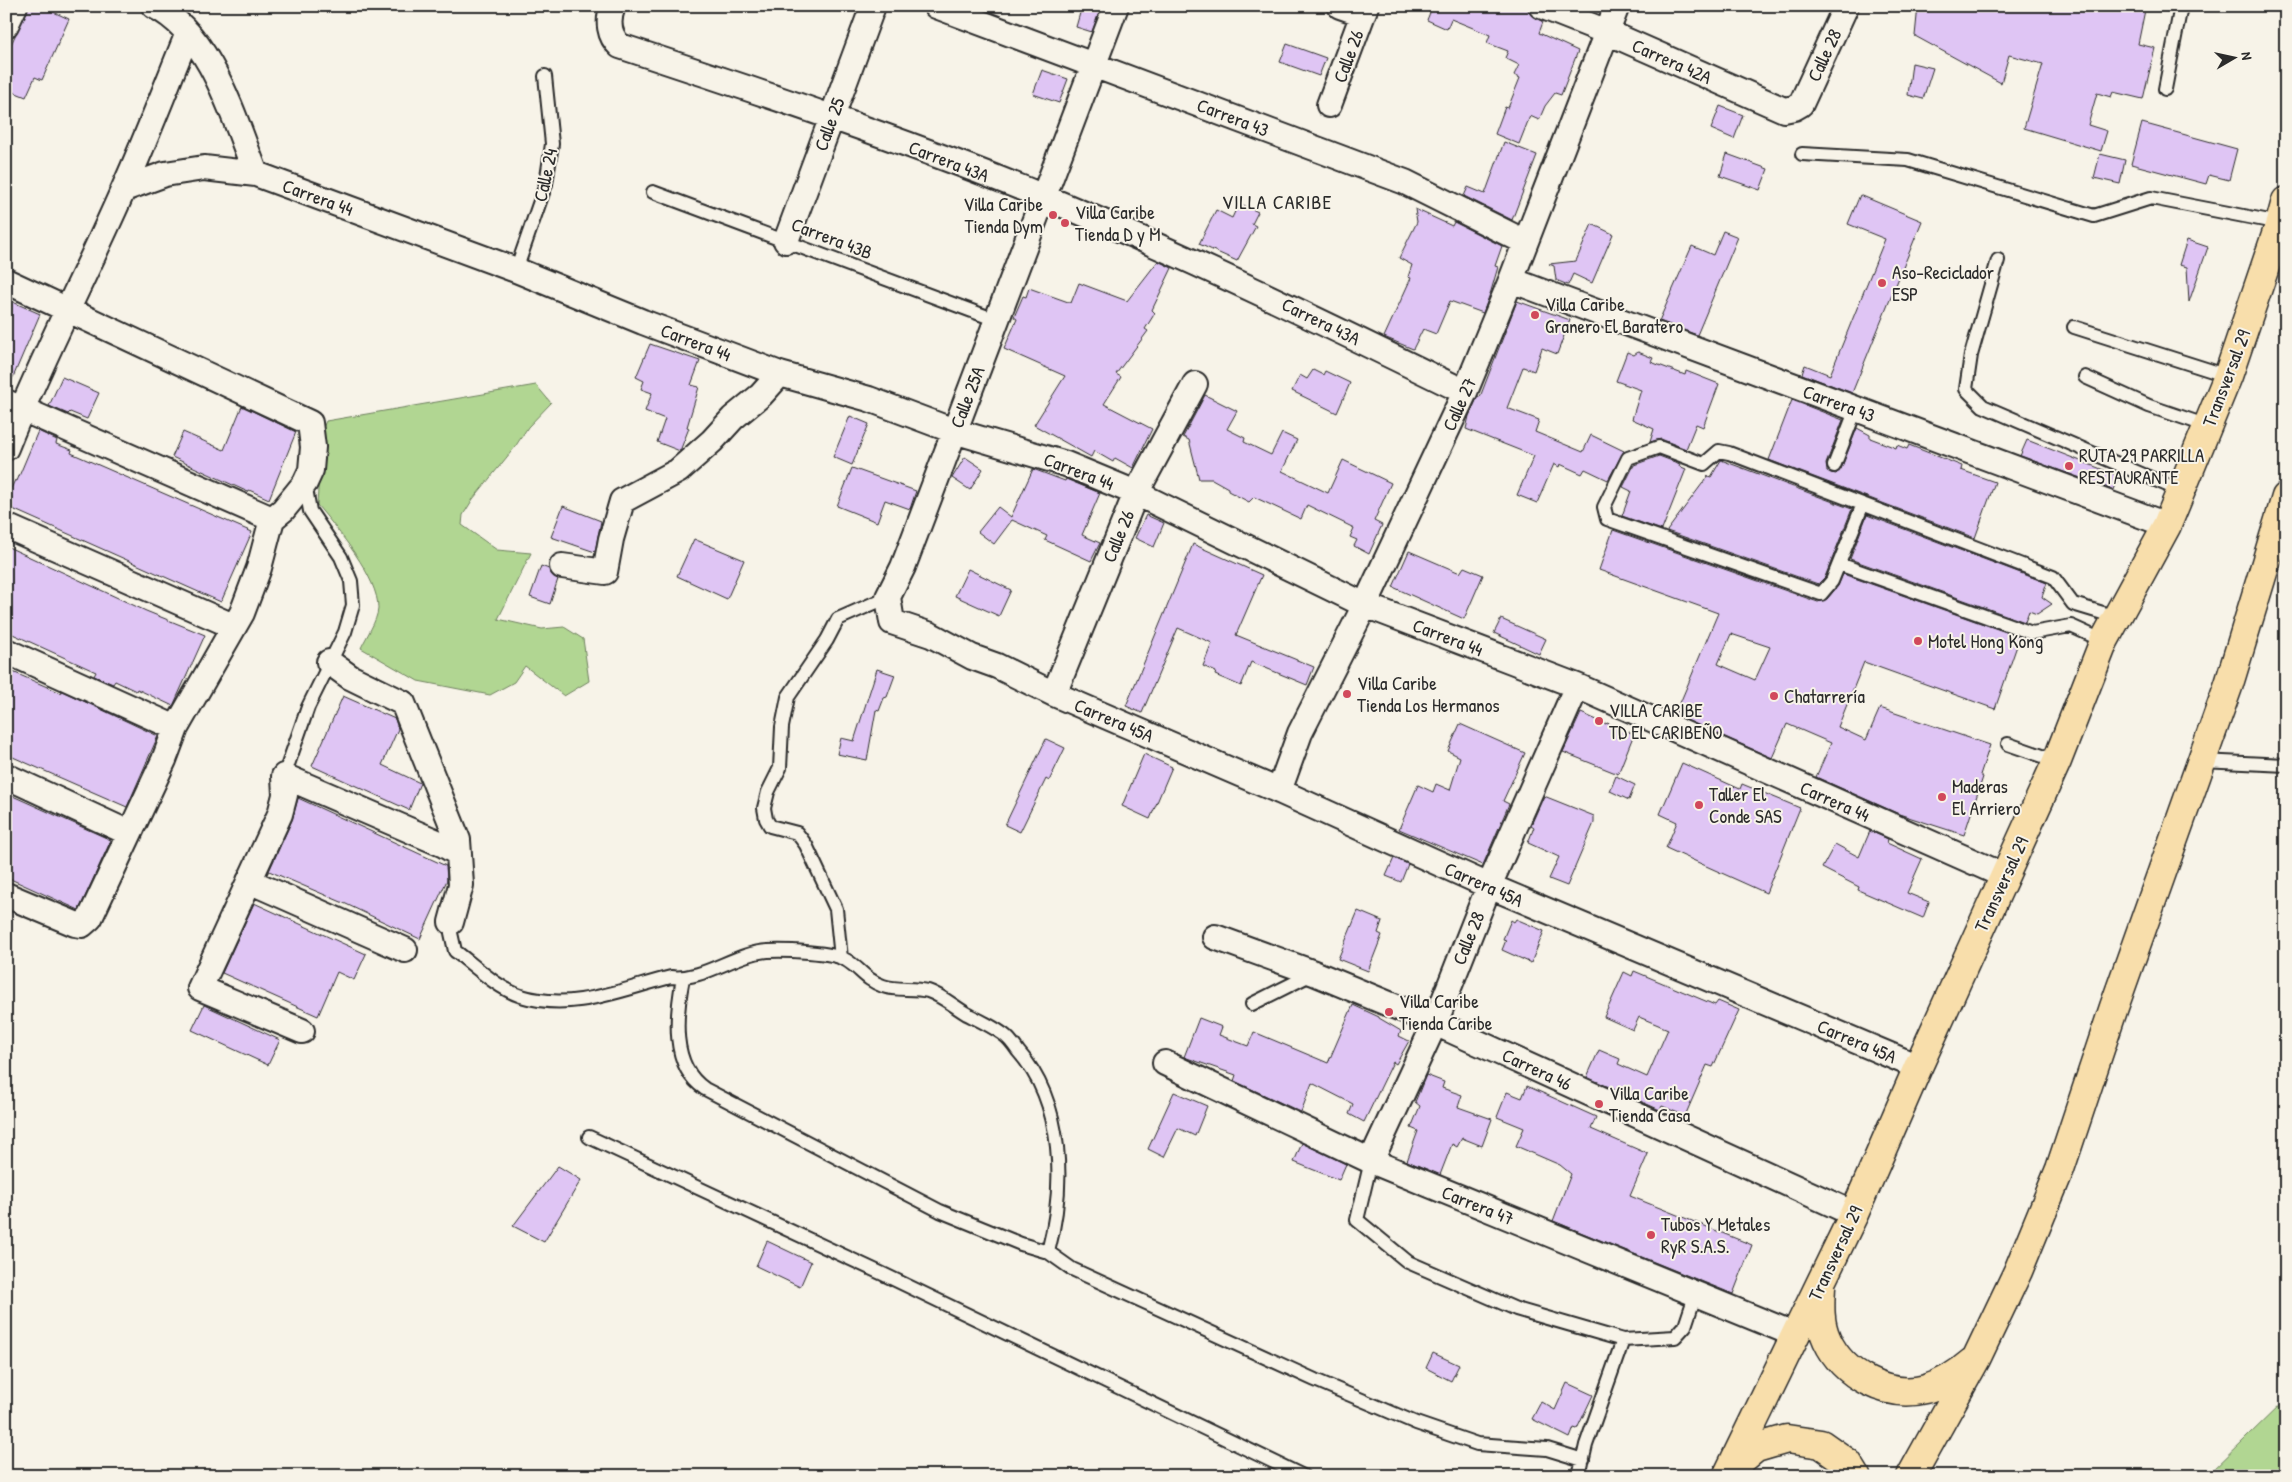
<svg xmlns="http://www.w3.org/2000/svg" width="2292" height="1482" font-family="'Patrick Hand',sans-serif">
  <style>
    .green { fill: #b1d692; stroke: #6e805e }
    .building { fill: #dfc5f4; stroke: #2b2b2b; fill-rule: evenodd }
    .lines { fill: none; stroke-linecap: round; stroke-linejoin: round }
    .lane-casing { stroke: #2b2b2b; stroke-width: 16 }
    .street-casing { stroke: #2b2b2b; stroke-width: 28 }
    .highway-casing { stroke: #2b2b2b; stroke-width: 31 }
    .lane { stroke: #f7f3e8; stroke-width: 12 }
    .street { stroke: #f7f3e8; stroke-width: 24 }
    .highway { stroke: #f8deab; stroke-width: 28 }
    .poi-dot { fill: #d1495b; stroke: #f7f3e8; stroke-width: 2 }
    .labels { text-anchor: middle; stroke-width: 4; stroke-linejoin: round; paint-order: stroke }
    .street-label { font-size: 19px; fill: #2b2b2b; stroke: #f7f3e8 }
    .poi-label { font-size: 19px; fill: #2b2b2b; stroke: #f7f3e8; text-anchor: start }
    .neighbourhood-label { font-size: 20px; letter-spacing: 1px; fill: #2b2b2b; stroke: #f7f3e8 }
  </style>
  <rect width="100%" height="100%" fill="#f7f3e8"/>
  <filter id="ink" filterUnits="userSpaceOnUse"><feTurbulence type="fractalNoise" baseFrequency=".02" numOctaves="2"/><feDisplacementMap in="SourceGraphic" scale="10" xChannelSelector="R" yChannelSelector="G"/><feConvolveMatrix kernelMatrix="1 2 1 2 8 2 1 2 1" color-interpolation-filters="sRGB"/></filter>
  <g filter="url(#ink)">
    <path class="green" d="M536,385l15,18 -23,24 -13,20 -42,52 -10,16 -1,10 35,25 34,3 -33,66 44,10 22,-2 19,12 6,42 -25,15 -39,-30 -11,16 -24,13 -72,-14 -57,-33c5,-11 16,-27 17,-39 1,-31 -41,-80 -61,-104l5,-75 4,-9z
      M2286,1399v77h-79z"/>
    <path class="building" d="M29,6h11l29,13 -27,61 -7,-3 -9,20 -20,-8v-34z
      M1082,6l19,2 -9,24 -16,-5z
      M1422,6h106l3,9 12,7 -4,11 39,18 -17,44 -6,-2 -10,13 -6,14 -9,-4 -11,28 -24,-10 10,-27 3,1 12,-30 -6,-3 5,-10 -14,-7 3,-7 -21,-8 3,-8 -39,-16 -4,10 -20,-9 4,-10z
      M1918,6h213l14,4 -7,34 17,4 -12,51 -30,-7 -2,5 -14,-4 -9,32 19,6 -6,20 -77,-23 19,-64 -34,-9 -8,28 -86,-47z
      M1287,44l39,14 -7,18 -39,-14z
      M1912,63l21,5 -10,31 -15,-4z
      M1042,70l26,9 -9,24 -26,-9z
      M1720,106l23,9 -9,24 -23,-10z
      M2142,123l95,26 -8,31 -20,-5 -3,9 -75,-20z
      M1504,142l33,13 -25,65 -48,-24 4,-9 17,7z
      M1727,154l41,15 -8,21 -40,-14z
      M2100,154l25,6 -5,24 -26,-6z
      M1860,195l62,26 -70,172 -50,-19 3,-9 25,10 55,-136 -37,-15z
      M1239,203l19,9 -6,12 4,2 -19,35 -38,-17 17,-34 16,8z
      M1415,209l37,17 2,-4 48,24 -7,20 3,1 -7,24 -8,22 -33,-12 -14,33 -13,-5 -10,20 -29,-12 27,-59 -3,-1 4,-12 -13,-7 18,-36z
      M1592,224l21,10 -21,49 -19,-9 -5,11 -12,-5 -2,-14 -5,-2 27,-3z
      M1723,231l15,6 -41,98 -38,-14 33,-75 21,9z
      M2187,240l21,7 -19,55 -2,-35 -8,-2z
      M1158,261l14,7 -20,42 3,3 -10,16 3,2 -32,43 5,3 -17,27 48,25 -19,39 -18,-10 -2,4 -19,-11 -3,6 -57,-32 31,-49 -61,-27 13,-30 -3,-2 9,-21 3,1 3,-9 42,15 8,-20 48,18z
      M6,299l34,15 -32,75h-2z
      M1517,301l53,19 -13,34 -15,-6 -8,23 -11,-4 -16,41 32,12 -4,12 48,20 8,-17 33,16 -16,29 -23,-11 -3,5 -22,-10 -1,3 -5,-3 -17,39 -20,-8 17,-39 -68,-27 3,-13 9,-20 2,1z
      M650,344l50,17 -9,24 8,2 -12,40 2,1 -9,23 -23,-9 8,-23 -20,-8 7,-18 -11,-4 3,-8 -8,-4z
      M1627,352l7,3 4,-3 15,6 -2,4 34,13 1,-4 33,13 -16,43 -7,-3 -10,25 -25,-10 -11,3 4,-13 -22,-10 9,-29 -25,-9z
      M1313,370l10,5 2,-4 25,12 -13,30 -45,-22 8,-16 7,4z
      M62,377l37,16 -12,26 -17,-7 -2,2 -19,-8z
      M1205,395l32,16 -10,18 18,9 -1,4 27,13 11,-22 15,7 -15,31 46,22 15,-33 48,23 -17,38 8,4 -13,29 -15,-8 3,-6 -7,-3 4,-9 -47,-23 -6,14 -47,-22 -5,5 -21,-11v-3l-16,-9h-13l-10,-39 -6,-3z
      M1792,400l51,20 -17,44 1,7 4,2 5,1 5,-5 16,-41 13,7v3l26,10 1,-3 10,4 2,-4 53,21 -1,4 34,12 -20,56 -206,-78z
      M242,406l54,26 -27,67 -20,-9 -1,2 -76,-35 11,-25 41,18z
      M850,416l19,8 -17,41 -19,-8z
      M38,431l19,9 -1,4 16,6 -1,3 181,79 -31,70 -215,-96v-7l9,-19 2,1z
      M2027,440l92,36 -5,14 -94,-34z
      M1659,456l21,8 -1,2 7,3 -24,61 -40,-14 9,-25 -8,-4 11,-22z
      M965,457l18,12 -13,21 -18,-12z
      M1721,460l131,49 -27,68 -7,7 -151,-53 41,-55 3,1z
      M852,468l64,23 -6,18 -25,-9 -8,22 -40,-16z
      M1033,469l32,12 1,-2 34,14 -18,42 18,8 -9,18 -46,-21 2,-4 -35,-16 -18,24 -16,-12 20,-25 13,10z
      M563,506l38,15 -6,31 -44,-15z
      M1146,515l18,8 -10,24 -19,-9z
      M1867,515l180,68 -5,14 10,7 -15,10 -8,-3 -4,11 -175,-63z
      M1613,530l205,72 9,-3 11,-13 5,-12 177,63 -25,72 -131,-47 -26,65 28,13 14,-32 110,37 -10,30 3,2 -19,58 -65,-21 -83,-37 15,-34 -44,-19 -15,34 -97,-43 43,-102 -119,-43zM1731,634l39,13 -15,33 -37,-16z
      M694,539l50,21 -17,39 -50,-23z
      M1193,544l69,31 -26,60 78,32 -7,18 -56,-23 -10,24 -26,-11 1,-3 -13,-6 9,-23 -34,-15 -36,85 -16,-7z
      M6,546l140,65 59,24 -32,71 -36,-17 -1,2 -21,-10 -2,3 -19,-8 2,-4 -90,-41z
      M1409,551l51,22 4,-6 19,8 -19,44 -71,-32z
      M541,566l8,3 4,7 5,3 -8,25 -20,-7z
      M968,569l43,21 -12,26 -44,-20z
      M1501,619l45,20 -7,15 -45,-21z
      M6,669l55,24 1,-2 96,45 -31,71 -121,-53z
      M877,669l18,6 -8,22 -3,1 -5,13 -3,-1 -9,50 -30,-6 4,-16 13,3z
      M343,696l52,23 3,10 -16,36 38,18 -11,27 -97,-44z
      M1581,713l25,11 1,-1 27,11 -16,40 -55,-22z
      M1460,724l65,29 -22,48 6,3 -26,61 -84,-36 19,-44 15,7 3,-8 14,6 10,-33 -12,-6z
      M1046,739l19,9 -16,33 -3,-2 -26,53 -15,-7z
      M1144,754l28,13 -22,52 -28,-13z
      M1682,763l58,26 2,-5 58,24 -34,85 -100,-45 11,-26 -17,-8z
      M1616,776l19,9 -6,15 -19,-9z
      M6,793l105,47 -32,70 -73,-33z
      M1544,796l50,20v7l-27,63 -18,-7 10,-22 -31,-14 6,-16 -3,-2z
      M298,798l148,68 1,14 -27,59 -74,-35 -77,-33 23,-51z
      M1870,831l18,8 -1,4 35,16 -15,34 22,9 -6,16 -65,-28 1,-3 -37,-19 13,-24 24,13z
      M1394,858l14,6 -7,18 -15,-6z
      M254,903l112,51 -12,26 -17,-8 -19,44 -96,-43z
      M1358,911l24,10 -4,12 4,2 -14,36 -30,-12z
      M1516,919l28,12 -13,32 -29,-13 4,-10 -3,-1 8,-19 3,2z
      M1634,971l81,34 3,-4 21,9 -26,57 -6,-2 -22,51 -23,-10 -2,4 -73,-33 12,-27 21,9 -2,5 29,13 21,-48 -29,-12 -6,13 -29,-13 20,-45 8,4z
      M204,1005l76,35 -12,25 -76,-35z
      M1353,1005l26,12v1l22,13 -2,5 10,5 -13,23 -3,-2 -29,60 -15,-8 4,-10 -41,-21 -11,29 -67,-31 2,-6 -52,-18 15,-39 23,9 -3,8 29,11 6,-14 74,31z
      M1426,1075l18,7 -2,6 20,7 -4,12 34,12 -10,27 -20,-8 -5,9 -5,-3 -12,31 -33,-14 11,-30 -7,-3 9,-22 -5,-4z
      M1527,1086l69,31 -5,12 57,25 -18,42 122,49 -19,49 -180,-73 18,-47 -11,-9 -44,-19 8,-18 -27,-11 10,-25 15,6z
      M1174,1092l33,14 -12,30 -17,-8 -14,29 -16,-8z
      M1302,1143l44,21 -7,16 -45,-18z
      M558,1166l23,14 -37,62 -31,-16z
      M767,1241l44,21 -11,25 -44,-21z
      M1433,1353l26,12 -8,16 -25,-13z
      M1567,1383l26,12 -16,34 -3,-1 -4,10 -38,-19 9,-17 14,8z"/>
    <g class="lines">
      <g class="lane-casing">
        <path id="lane" d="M2165,89l16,-83
          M1802,154l106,6 186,56 57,-18 129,25
          M653,192l343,128
          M1998,260l-27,95 -5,34 17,17 198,85
          M516,270l30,-86 6,-40 -7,-68
          M2074,327l154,49
          M2085,377l64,29 59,20
          M1834,466l22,-57
          M1863,504l-31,77 -11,13 -214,-75 -3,-12 24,-49 31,-11 45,17 15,-13 10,2 324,124 20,27 43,13
          M1839,564l193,69 39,-7 33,15
          M2008,744l49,17
          M2202,761l84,4
          M284,776l24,-69 37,-75 8,-27 -2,-24 -10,-24 -31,-46 -5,-28
          M451,922v11l4,18c20,15 42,37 66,45 52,16 101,-7 150,-19 33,4 63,-24 97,-26 16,-1 66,1 78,9 15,9 18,19 37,26 14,5 30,1 45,5 13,4 27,16 39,23 12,6 25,12 36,20 6,4 11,11 15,17 47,53 47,136 30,201
          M841,958l-5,-49 -30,-64 -9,-12 -27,-7 -4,-7 -2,-11 4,-16 12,-24 2,-41 6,-30 39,-57 11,-21 50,-22
          M683,978c-7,36 -13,88 22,111l235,122 81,33 27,8 24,17 243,111 101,43 61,21 70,5 36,11
          M1252,1004l62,-31
          M589,1137l296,138 418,201
          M1371,1161l-14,59 51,42 108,47 107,31 52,-3 10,-11 11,-33
          M1579,1476l7,-31 37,-105"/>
      </g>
      <g class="street-casing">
        <path id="street" d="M154,6c57,28 80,113 102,168
          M613,6c-6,15 -4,30 7,40 143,47 285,94 424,151 143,59 282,127 421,195
          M936,6l469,176 120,60
          M1116,6l-213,561 -15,30 4,25 39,13 41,22 25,9 57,28 225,97 210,95 429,181
          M1340,6l23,8
          M1541,6l66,26 177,78 10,-2 7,-4 45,-98
          M6,25l9,-19
          M1329,105l37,-99
          M124,189l41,-15 39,-6 52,6 260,96 127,52 137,52 89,25 85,32 112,33 70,29 229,112 212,81 428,190
          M786,241l87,-235
          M1511,280l656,245
          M6,281l304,142 3,24 -2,23 -6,13 -22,27 -11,9 -13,49 -17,45 -66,115 -12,32 -74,158 -8,7 -7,-1 -69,-29
          M6,402l266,117
          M6,448c35,-89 80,-173 118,-260 23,-51 43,-104 64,-155
          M6,526l227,100
          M562,566l43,6 6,-33 11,-38 56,-30 34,-30 21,-23 28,-23 19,-21
          M6,651l170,77
          M329,662l21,15 53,26 55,137 1,14
          M1054,694l82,-201 59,-109
          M6,776l123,57
          M1279,791l21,-58 65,-128 100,-213 46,-112 106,-274
          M249,881l156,69
          M1215,937l99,36 121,50 419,191
          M302,1031l-102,-43 80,-174 5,-19 -1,-19 160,69 15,9 2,31 -10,37
          M1165,1063l206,98 425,174
          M1371,1161l64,-138 54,-137 88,-200"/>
      </g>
      <g class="highway-casing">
        <path id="highway" d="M1821,1287c-1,18 -2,36 6,53 16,35 60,59 99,49 17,-5 32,-15 46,-27
          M1734,1466l22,-18 31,-9 34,5 27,19 8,13
          M1727,1476l127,-262 64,-147 139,-306 47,-120 63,-116 61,-149 52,-153 6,-22
          M1911,1476l65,-117 42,-88 42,-102 54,-162 115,-323 57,-187"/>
      </g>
      <use href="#lane" class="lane"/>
      <use href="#street" class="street"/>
      <use href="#highway" class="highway"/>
    </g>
  </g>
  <g class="poi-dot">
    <circle cx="1053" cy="215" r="5"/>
    <circle cx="1065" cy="223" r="5"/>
    <circle cx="1882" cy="283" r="5"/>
    <circle cx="1535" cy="315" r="5"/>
    <circle cx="2069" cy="466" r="5"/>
    <circle cx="1918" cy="641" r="5"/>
    <circle cx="1347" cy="694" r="5"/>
    <circle cx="1774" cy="696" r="5"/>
    <circle cx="1599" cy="721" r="5"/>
    <circle cx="1942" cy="797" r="5"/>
    <circle cx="1699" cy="805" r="5"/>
    <circle cx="1389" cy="1012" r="5"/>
    <circle cx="1599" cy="1104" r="5"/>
    <circle cx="1651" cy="1235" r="5"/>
  </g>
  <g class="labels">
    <g class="street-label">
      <text transform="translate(1824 55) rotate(-65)" y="7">Calle 28</text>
      <text transform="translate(1348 56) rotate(-70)" y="7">Calle 26</text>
      <text transform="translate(1672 61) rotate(24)" y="7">Carrera 42A</text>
      <text transform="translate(1233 117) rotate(21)" y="7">Carrera 43</text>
      <text transform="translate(829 124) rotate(-70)" y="7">Calle 25</text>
      <text transform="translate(949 161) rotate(21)" y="7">Carrera 43A</text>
      <text transform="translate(545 175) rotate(-78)" y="7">Calle 24</text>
      <text transform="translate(318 197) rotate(20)" y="7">Carrera 44</text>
      <text transform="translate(832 238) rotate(21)" y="7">Carrera 43B</text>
      <text transform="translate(1321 321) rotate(26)" y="7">Carrera 43A</text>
      <text transform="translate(696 342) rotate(21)" y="7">Carrera 44</text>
      <text transform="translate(2226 378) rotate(-69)" y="7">Transversal 29</text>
      <text transform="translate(967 397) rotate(-69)" y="7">Calle 25A</text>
      <text transform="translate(1839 403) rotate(20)" y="7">Carrera 43</text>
      <text transform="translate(1459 404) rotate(-66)" y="7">Calle 27</text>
      <text transform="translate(1079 471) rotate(21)" y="7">Carrera 44</text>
      <text transform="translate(1118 536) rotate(-68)" y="7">Calle 26</text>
      <text transform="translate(1448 637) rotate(21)" y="7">Carrera 44</text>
      <text transform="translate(1114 720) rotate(23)" y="7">Carrera 45A</text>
      <text transform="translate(1835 801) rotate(24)" y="7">Carrera 44</text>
      <text transform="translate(1484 884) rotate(24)" y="7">Carrera 45A</text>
      <text transform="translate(2001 884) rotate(-65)" y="7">Transversal 29</text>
      <text transform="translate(1468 938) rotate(-68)" y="7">Calle 28</text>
      <text transform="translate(1857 1041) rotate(23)" y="7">Carrera 45A</text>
      <text transform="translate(1537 1069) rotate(25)" y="7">Carrera 46</text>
      <text transform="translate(1478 1205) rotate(22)" y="7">Carrera 47</text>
      <text transform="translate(1835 1253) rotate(-65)" y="7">Transversal 29</text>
    </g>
    <g class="poi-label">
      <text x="1043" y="211" text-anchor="end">Villa Caribe<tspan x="1043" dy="22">Tienda Dym</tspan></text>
      <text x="1075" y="219">Villa Caribe<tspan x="1075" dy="22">Tienda D y M</tspan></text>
      <text x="1892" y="279">Aso-Reciclador<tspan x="1892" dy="22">ESP</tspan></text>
      <text x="1545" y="311">Villa Caribe<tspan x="1545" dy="22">Granero El Baratero</tspan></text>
      <text x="2079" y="462">RUTA 29 PARRILLA<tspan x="2079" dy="22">RESTAURANTE</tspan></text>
      <text x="1928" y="648">Motel Hong Kong</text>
      <text x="1357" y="690">Villa Caribe<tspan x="1357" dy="22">Tienda Los Hermanos</tspan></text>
      <text x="1784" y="703">Chatarrería</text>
      <text x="1609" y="717">VILLA CARIBE<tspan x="1609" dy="22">TD EL CARIBEÑO</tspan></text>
      <text x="1952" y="793">Maderas<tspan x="1952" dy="22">El Arriero</tspan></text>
      <text x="1709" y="801">Taller El<tspan x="1709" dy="22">Conde SAS</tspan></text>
      <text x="1399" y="1008">Villa Caribe<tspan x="1399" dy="22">Tienda Caribe</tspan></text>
      <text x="1609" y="1100">Villa Caribe<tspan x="1609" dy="22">Tienda Casa</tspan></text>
      <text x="1661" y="1231">Tubos Y Metales<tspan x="1661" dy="22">RyR S.A.S.</tspan></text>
    </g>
    <g class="neighbourhood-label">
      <text x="1277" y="209">VILLA CARIBE</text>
    </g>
  </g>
  <rect width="2292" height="1482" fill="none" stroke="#f7f3e8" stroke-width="25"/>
  <rect x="12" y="12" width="2267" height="1457" fill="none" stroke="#2b2b2b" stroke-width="2" filter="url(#ink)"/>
  <g transform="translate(2234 58) rotate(81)" stroke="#f7f3e8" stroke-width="4" paint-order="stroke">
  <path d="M0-4L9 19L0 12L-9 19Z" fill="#2b2b2b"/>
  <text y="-8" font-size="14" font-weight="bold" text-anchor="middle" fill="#2b2b2b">N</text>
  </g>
</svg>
